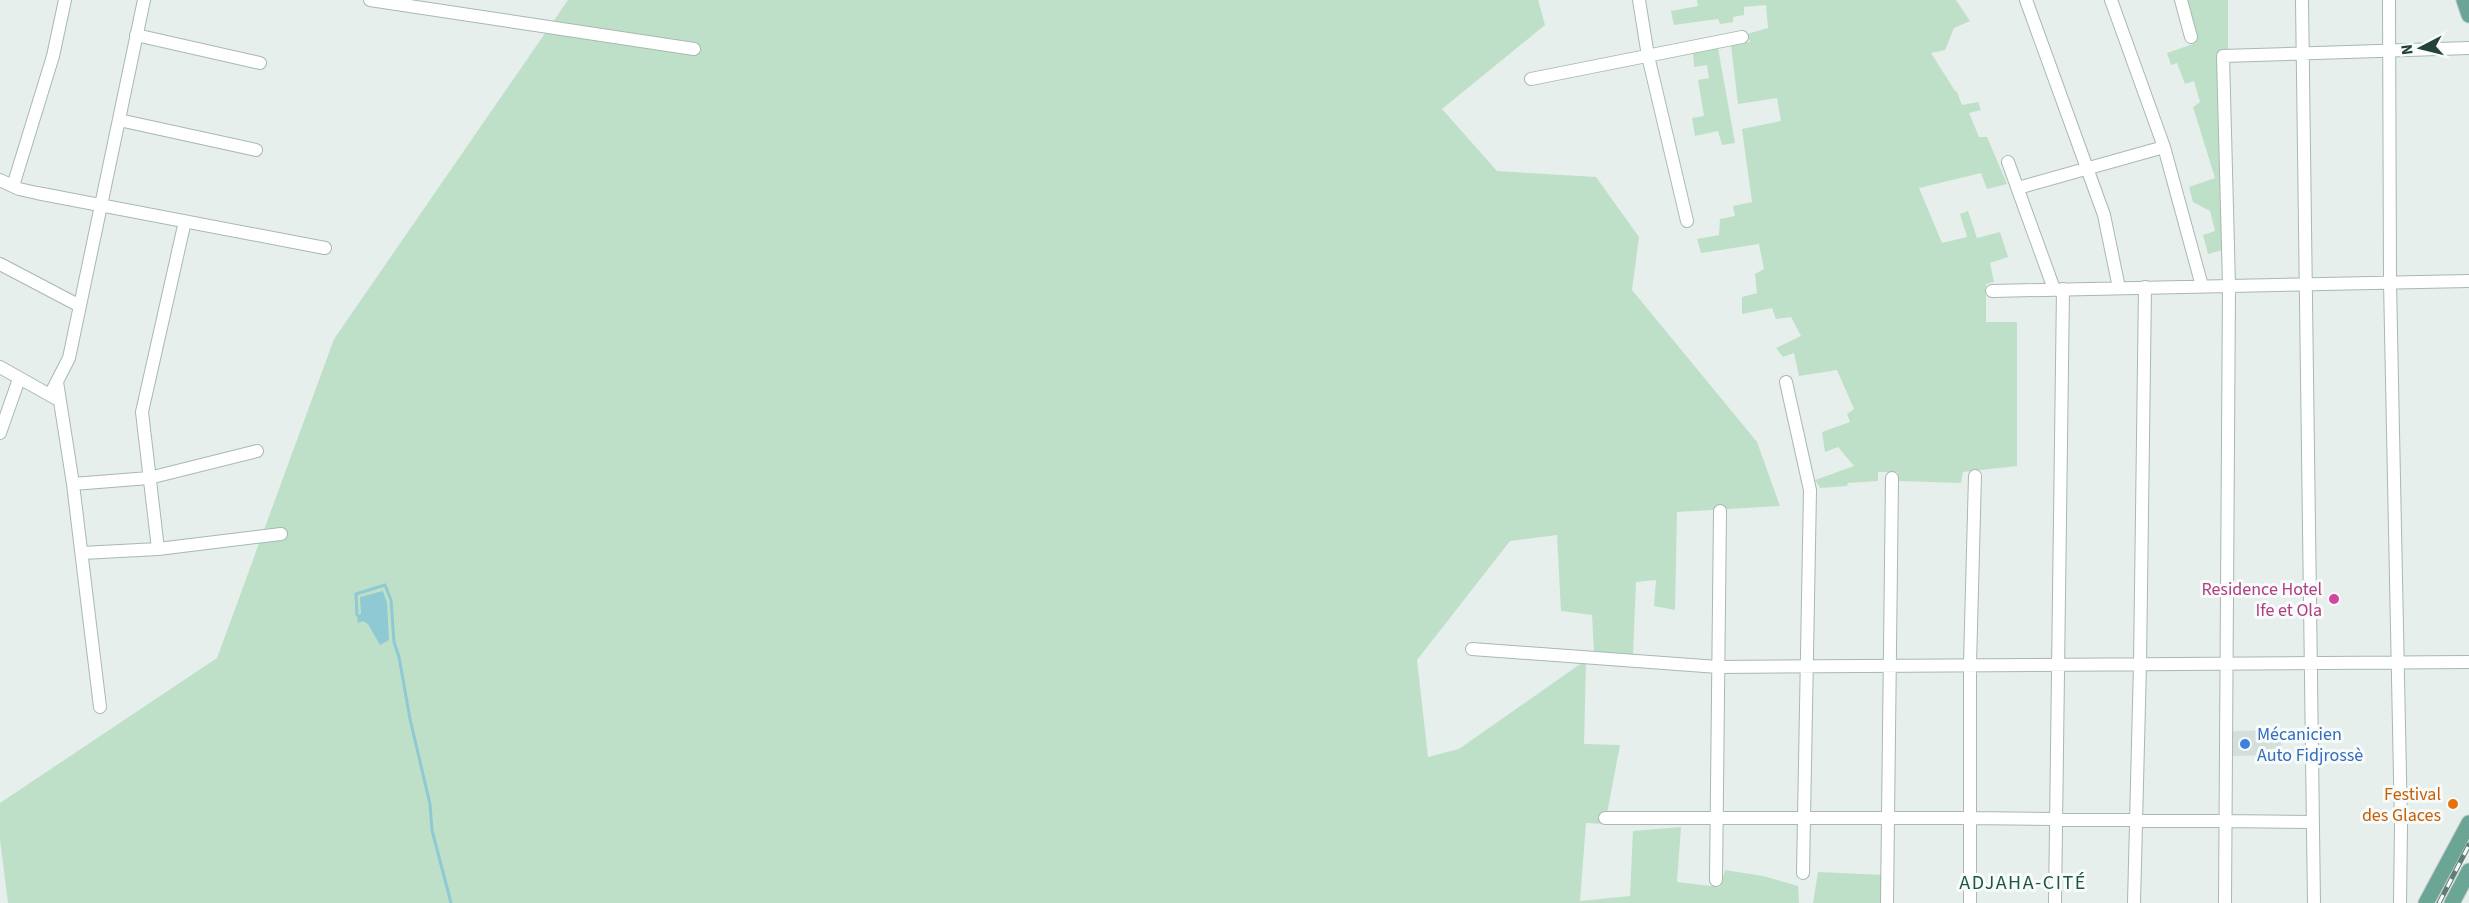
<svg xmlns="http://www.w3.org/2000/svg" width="2469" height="903" font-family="'Source Sans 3',sans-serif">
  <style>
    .built { fill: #d4dfda }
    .green { fill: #bfe0c8 }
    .water { fill: #8ec9d4 }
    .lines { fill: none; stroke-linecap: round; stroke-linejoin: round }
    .stream { stroke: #8ec9d4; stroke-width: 3 }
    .minor-casing { stroke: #a8b8b2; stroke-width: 14 }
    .major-casing { stroke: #c2cac8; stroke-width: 17 }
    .minor { stroke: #fff; stroke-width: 12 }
    .major { stroke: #6aa596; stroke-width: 15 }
    .rail-casing { stroke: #5f7d75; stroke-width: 5 }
    .rail { stroke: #f7fbf9; stroke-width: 3; stroke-dasharray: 9; stroke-linecap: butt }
    .hotel-dot { fill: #d1479c; stroke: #f7fbf9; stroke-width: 2 }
    .shop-dot { fill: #3f7fe0; stroke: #f7fbf9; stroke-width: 2 }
    .food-dot { fill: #e8710a; stroke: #f7fbf9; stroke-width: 2 }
    .labels { text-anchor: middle; stroke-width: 6; stroke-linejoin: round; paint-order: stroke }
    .hotel-label { font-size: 18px; fill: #b23c85; stroke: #f7fbf9; text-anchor: end }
    .shop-label { font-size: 18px; fill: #366cbe; stroke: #f7fbf9; text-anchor: start }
    .food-label { font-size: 18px; fill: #c56008; stroke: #f7fbf9; text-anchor: end }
    .neighbourhood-label { font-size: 20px; letter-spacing: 1.5px; fill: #1f5548; stroke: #f7fbf9 }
  </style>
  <rect width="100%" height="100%" fill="#e6efeb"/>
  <path class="built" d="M2281,730v25l-49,1 -1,-25z"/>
  <path class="green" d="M568,0h970l7,25 -103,84 55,62 99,6 43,60 -7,53 125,152 23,64 -103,6 -2,98 -21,-4 2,-26 -20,2 -3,73 -39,-3 -2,-37 -31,-4 -4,-76 -47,6 -93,119 11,97 31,-8 127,-89 -2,84 36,1 -15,79 -19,-1 -6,78 50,-5 3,-65 48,-4 -4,55 43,5 5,-17 38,6 35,10 1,17h-1791l-8,-63v-37l217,-145 117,-319z
    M1697,0h259l14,21 -16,7 -9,22 -14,3 24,38 2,1 5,13 16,-3 3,8 -12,3 10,24h8l20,47 -20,5 -6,-16 -62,15 23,55 25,-6 -7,-23 8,-3 9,27 23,-6 8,25 -18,6 4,19 -8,2v38h31v144l-54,6 -2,11 -63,-2v-9h-20v9l-30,2 -1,3 -27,2 -5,-8 39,-14 -16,-19 -13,5 -3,-20 28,-10 -3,-8 7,-5 -17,-39 -38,6 -5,-23 -11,4 -7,-9 25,-12 -10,-19 -15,2 -4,-11 -30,6v-17l15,-4 -2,-19 9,-5 -5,-25 -58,9 -4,-14 22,-4 1,-16 15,-3 -2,-10 19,-4 -10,-73 39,-8 -4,-23 -39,6 -7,-59 19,-3 -3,-8 21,-6 -2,-23 -22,2v8l-11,2v5l-13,2 -2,-5 -44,6 -3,-14 27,-5z
    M2188,0h40v49l-8,1 3,200 -15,4 -5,-19 12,-4 -5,-20 -17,-9 -4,-15 26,-9 -22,-71 7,-5 -6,-21 -9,3 -8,-21 -6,2 -4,-12 29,-10z
    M1718,48l17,95 -13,2 -4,-14 -23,5 -3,-18 12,-2 -6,-36 11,-2 -2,-13 -13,2 -1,-14z
    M1818,872l67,3 -1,28h-71z"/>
  <path class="water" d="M383,591l4,12 2,37 -9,5 -12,-21 -5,-3 -5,2 -1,-8 4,-1 -1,-17z"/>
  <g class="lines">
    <path class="stream" d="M357,615l-1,-21 29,-9 6,15 3,42 5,15 11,62 20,85 2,26 19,73"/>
    <g class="minor-casing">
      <path id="minor" d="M370,0l324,49
        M1639,0l9,56 39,165
        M2026,0l78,215 15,73
        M2111,0l53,147 38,139
        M2181,0l10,37
        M2302,0l12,903
        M2389,0l1,282 11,544 -1,77
        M136,35l124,28
        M1531,79l211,-42
        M119,120l137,30
        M2008,162l46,127
        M0,180l19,9 18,4 288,55
        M13,186l40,-130 12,-56
        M2018,188l146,-41
        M0,264l80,42
        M1992,291l477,-10
        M0,367l55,31
        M57,382l16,102 27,223
        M1786,382l24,108 -7,383
        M50,395l19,-37 75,-358
        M0,433l19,-54
        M73,484l76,-6 108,-27
        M158,549l-16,-137 43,-191
        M82,553l76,-4 123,-15
        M1472,649l246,18 751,-5
        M1605,818h364l344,4
        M1716,880l4,-369
        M1887,903l5,-425
        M1970,903v-239l5,-188
        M2055,903l8,-614
        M2134,903l6,-239 5,-377
        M2225,903l4,-618 -6,-229 246,-8"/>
    </g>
    <g class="major-casing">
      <path id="major" d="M2464,0l5,15
        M2426,903l43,-80
        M2452,903l17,-32"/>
    </g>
    <use href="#minor" class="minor"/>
    <use href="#major" class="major"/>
    <g class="rail-casing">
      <path id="rail" d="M2439,903l30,-58"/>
    </g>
    <use href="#rail" class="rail"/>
  </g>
  <circle class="hotel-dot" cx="2334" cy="599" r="6"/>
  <circle class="shop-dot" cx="2245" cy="744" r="6"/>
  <circle class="food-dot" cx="2453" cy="804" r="6"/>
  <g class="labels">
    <g class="hotel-label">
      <text x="2322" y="595">Residence Hotel<tspan x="2322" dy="21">Ife et Ola</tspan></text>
    </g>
    <g class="shop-label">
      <text x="2257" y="740">Mécanicien<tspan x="2257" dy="21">Auto Fidjrossè</tspan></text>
    </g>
    <g class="food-label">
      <text x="2441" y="800">Festival<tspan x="2441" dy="21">des Glaces</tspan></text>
    </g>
    <g class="neighbourhood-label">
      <text x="2023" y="889">ADJAHA-CITÉ</text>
    </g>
  </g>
  <g transform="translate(2421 48) rotate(263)" stroke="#f7fbf9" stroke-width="4.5" paint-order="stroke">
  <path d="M0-4.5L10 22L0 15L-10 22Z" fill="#24423a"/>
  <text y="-9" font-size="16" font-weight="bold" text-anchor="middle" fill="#24423a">N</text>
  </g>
</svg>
